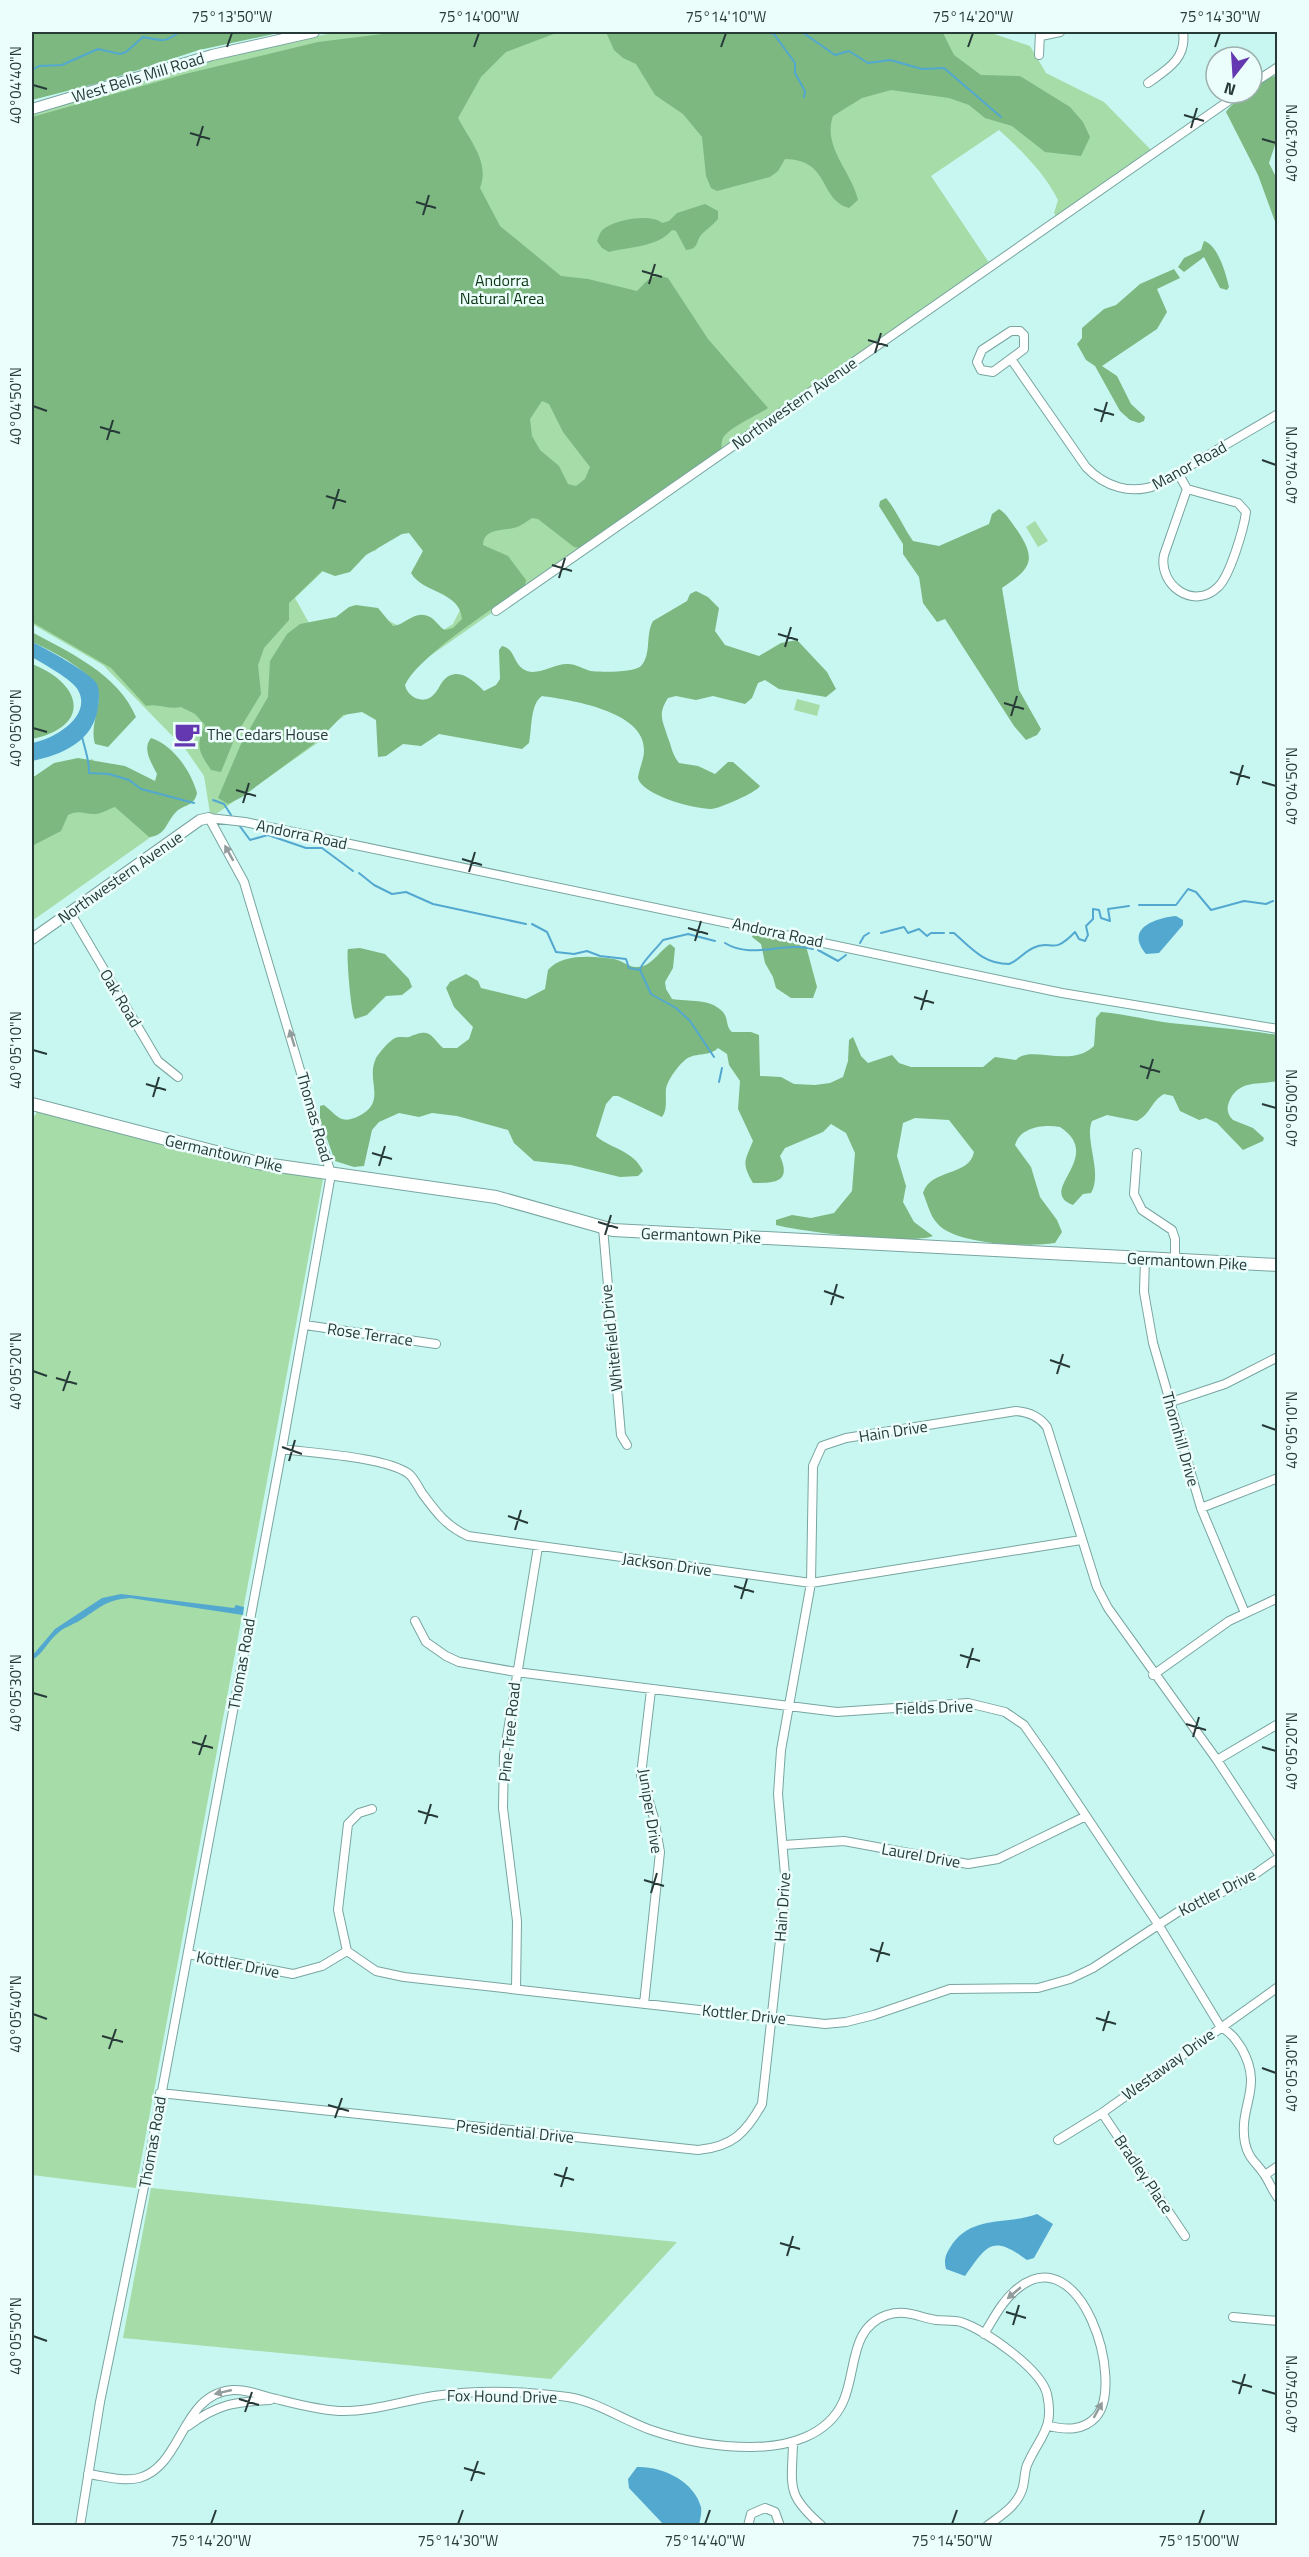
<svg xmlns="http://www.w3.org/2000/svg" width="1309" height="2557" font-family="'Titillium Web',sans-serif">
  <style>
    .green { fill: #a6dca8; fill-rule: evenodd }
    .forest { fill: #7cb87f; fill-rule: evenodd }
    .water { fill: #53a8d0 }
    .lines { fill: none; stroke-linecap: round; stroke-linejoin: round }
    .stream { stroke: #53a8d0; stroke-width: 2 }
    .street-casing { stroke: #78a5a0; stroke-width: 10 }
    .secondary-casing { stroke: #78a5a0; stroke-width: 12 }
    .primary-casing { stroke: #78a5a0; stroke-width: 14 }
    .street { stroke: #fff; stroke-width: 8 }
    .secondary { stroke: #fff; stroke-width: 10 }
    .primary { stroke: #fff; stroke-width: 12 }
    .oneway { fill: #939c9c }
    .ticks { fill: none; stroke: #273a38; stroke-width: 2 }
    .labels { text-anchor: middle; stroke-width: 5; stroke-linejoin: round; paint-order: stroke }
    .street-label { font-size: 16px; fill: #273a38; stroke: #ecfefc }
    .park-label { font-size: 16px; fill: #0c3712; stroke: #ecfefc }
    .poi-label { font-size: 16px; fill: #273a38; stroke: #ecfefc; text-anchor: start }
    .neatline { fill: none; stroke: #273a38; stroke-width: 2 }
    .ticks-label { font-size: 15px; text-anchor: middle; fill: #273a38 }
  </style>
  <rect width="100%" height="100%" fill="#c8f7f2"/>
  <path class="green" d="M338,32h650l42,14 16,27 58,29 48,49 -96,65 -2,-3 4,-13c-13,-27 -37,-50 -59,-70l-68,46 59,88 -663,464 -1,9 -110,77 -6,-1 -6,-37 -18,-26 -83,-85 -71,-41v-512l203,-60zM407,530l17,17 -7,22 44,39 -8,16 -13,8 -41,-6 -12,-6 -78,3 -14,-25 43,-41 37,-6 8,-8z
    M1035,521l13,20 -10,6 -12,-20z
    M797,699l23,6 -3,11 -23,-6z
    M92,759l73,68 -133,94v-144z
    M37,1112l225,57 61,10 -187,1009 -104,-13v-1055z
    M151,2188l526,54 -126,137 -428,-41z"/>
  <path class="forest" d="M32,32h251l-84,18 -101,33 -66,17z
    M399,32h160l-53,20 -25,25 -23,41c12,23 32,44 22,70l20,38 61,50 27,3 49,12c11,-11 15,-19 31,-13l40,61 60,69c-11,8 -44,21 -46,33 -1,3 0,7 -1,10l-141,97 -6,-1 -36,-28 -6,-1c-6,4 -11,8 -18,10 -12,3 -30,0 -31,17l25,11 18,24 -1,6c-29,21 -106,69 -120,99 2,11 16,19 26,12 6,-4 8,-11 12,-16 14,-16 30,-1 41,10l12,-6 4,-6 -1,-29 3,-4c13,3 11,16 21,23 13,9 31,-6 45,-5 8,0 15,5 23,7 9,1 43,2 50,-5 11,-12 4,-31 12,-45l34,-20 3,-7 6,-3 12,6 11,11 -4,23 10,14 34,11 22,-13 16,-3 30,32 9,17 -10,8 -47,-8 -14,-9 -7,3 -6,15 -7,6 -32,-8 -17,4 -20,-4 -8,2c-11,17 -5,23 0,40 4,10 4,16 11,25l19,3 17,8 13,-12h5l27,24c-3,6 -41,23 -49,23 -17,0 -69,-14 -73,-31 1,-9 6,-19 6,-27 2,-40 -74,-51 -102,-55 -12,8 -10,33 -13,47l-7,6 -83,-15 -18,12 -18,-2 -17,12 -8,1 -2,-37 -14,-8 -19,3 -24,25 -77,57 -14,7 -10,-6 23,-54 27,-47 2,-36 17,-27 13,-10 36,-7 13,-10 7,-2 22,3 15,18c14,-2 22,-17 37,-9 6,3 9,10 15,13l8,-2 9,-9c-2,-28 -40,-26 -51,-46l12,-22 -14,-18 -7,1 -36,21 -16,17 -15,4 -13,-5 -33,32v17l-25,28 -6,17 3,29 -25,41 -15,37 -10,-2c-12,-18 -16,-24 -6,-45l-10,-11 -14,-7c-13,3 -22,-4 -35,-1l-35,-38 -79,-46v-505l153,-43 133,-32zM542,401l7,3 14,28 27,35 -5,12 -9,7 -8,-2 -9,-18 -19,-16 -8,-14 -2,-17z
    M606,32h333l4,1 11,22 27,20 39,1 50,31 13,15 7,15 -9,19 -36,-4 -33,-26 -27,-8 -16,-13 -20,-7 -58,-8 -29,8 -29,18c-11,31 19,56 25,84l-9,8c-31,-9 -18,-48 -64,-49l-7,12 -8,6 -53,14 -6,-3 -5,-12 -4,-39 -19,-23 -28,-19 -19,-31 -13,-6 -9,-8z
    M1274,76l3,1v62l-8,24 8,16v48l-19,-52 -32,-63c5,-9 38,-32 48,-36z
    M705,204l13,7v8c-5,6 -10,9 -15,14 -8,7 -3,16 -17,17l-10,-19 -4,-1c-14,17 -43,17 -63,22l-7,-4 -5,-7c2,-5 3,-10 8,-13 11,-8 46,-15 57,-5l7,-2 8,-8z
    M1204,241c14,4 22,33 25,46l-2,3 -7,-2 -16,-31 -20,15 -6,-5 6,-9 17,-8z
    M1174,269l6,9 -23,11 10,23 -10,17 -55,37 15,10 14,28 14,13 -1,4 -5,2 -9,-3 -10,-9 -25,-45 -9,-6 -9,-16 5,-6v-10l22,-19 12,-4 24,-21z
    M886,498c11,13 17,29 27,43l26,5 50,-22 3,-10 7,-5c8,5 12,13 18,21 21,31 13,39 -15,58l17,102 22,39 -4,6 -11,5 -12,-14 -69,-107 -8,3 -14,-19 -4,-26 -16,-23v-10l-24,-38 1,-5z
    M32,632c38,21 86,42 104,85l-28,30 -13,-3c-5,-17 4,-32 4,-50 -1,-20 -50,-45 -67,-52z
    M32,664c51,20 60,62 0,75z
    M151,738c22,7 40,33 46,55 -3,14 -13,11 -21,19 -10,10 -10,24 -27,25l-34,-30c-6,2 -12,6 -19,7 -11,1 -16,-5 -28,1l-7,16 -29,15v-68l22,-15 24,-5 47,8 30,15 2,-7c-6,-12 -15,-25 -6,-36z
    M754,932l52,14 11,41 -4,11h-22l-15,-10 -3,-11 -8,-14 -4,-19 -9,-7z
    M670,944l5,4 -2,20 -8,14 1,7 6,10c17,3 37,-1 50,12 7,7 3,15 10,21h19l8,3 1,41 21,1 13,7 21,1 15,-2 13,-6 5,-16 1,-21 4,-3 8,19 7,7 24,-8 7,8 12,4h72l12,-10 21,3c14,-16 54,9 78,-14l2,-28 5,-6c24,2 46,8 69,11 36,4 72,6 107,12v46c-18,4 -39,-2 -48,21 -3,7 -1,13 4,18l20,8 11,10 -1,3 -20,9 -26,-27 -11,-5 -7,2 -19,-9 -7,-15 -9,-2c-13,7 -13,20 -27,27l-30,-6 -15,6c-8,18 11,52 -1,72l-8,1 -10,11c-38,-14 33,-48 -13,-78 -16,-3 -40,0 -45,18l16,22 9,30 17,23 5,12 -7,11c-27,4 -101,2 -118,-20 -7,-7 -10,-21 -14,-30 8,-25 46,-16 51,-41l-25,-32 -34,-2 -12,5 -6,33 9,30 -3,16 11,20 19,14c-22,9 -130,-4 -157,-11v-5l16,-5 19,3 23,-5 18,-22 3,-38 -9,-20 -15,-9 -8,8 -38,16 -5,8c12,27 -6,27 -27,27 -12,-21 -8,-22 0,-42l-15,-32 2,-28 -11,-16 -2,-11 -9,-6c-10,10 -24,3 -34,13 -7,6 -17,20 -18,28 -1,11 2,19 -4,28l-44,-21h-5l-7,8 -10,32c15,13 37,14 47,35l-5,5 -18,1 -49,-12 -37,-4 -20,-18 -6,-13 -51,-14 -25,-3 -13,4 -20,-4 -20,9 -7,8 -8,36 -10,1 -19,-6 -15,-42v-13l4,-1c14,11 16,20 35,11 29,-15 6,-35 17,-58 3,-5 13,-17 19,-20 5,-2 9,0 14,-1 21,-9 20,-3 34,11h14l12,-9 4,-12 -19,-20 -8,-19 4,-6 16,-8 12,7 3,7 45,11 19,-10 3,-19c14,-17 46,-14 66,-11 7,1 15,8 22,8 15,1 23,-16 34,-23z
    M360,948l25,6 24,25 3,8 -10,8 -16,1 -19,19 -12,4c-4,-5 -9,-66 -7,-70z"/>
  <path class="water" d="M32,642c13,6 59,31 65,42 3,7 2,16 1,23 -4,34 -36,48 -66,54v-18c20,-3 61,-26 46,-53 -5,-10 -36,-27 -46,-33z
    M1176,916l7,4v5l-24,28 -13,1c-22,-26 10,-36 30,-38z
    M121,1594l113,14 2,-3 8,2 -1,8 -113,-17c-26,2 -31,11 -51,23 -7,4 -16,7 -21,12 -10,8 -15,21 -26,27v-4l23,-27 47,-31z
    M1037,2214l16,10 -19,34 -7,2c-35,-26 -40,-15 -62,16l-19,-7c-3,-11 1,-17 7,-26 21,-28 55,-18 84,-29z
    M637,2467c25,-1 57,14 64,40 1,5 -1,13 -2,18h-35l-35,-37 -1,-9z"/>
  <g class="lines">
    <path class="stream" d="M764,32l10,2 21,29v10l10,18 -1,6
      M802,32l33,23 14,-4 19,12 22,-3 32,9 22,-1 57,49
      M32,70l7,-4 23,-1 36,-16 22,5 6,-2 17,-15c17,3 21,7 36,-5
      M82,737c3,12 8,26 7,36l20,1 20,6 12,9 53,14
      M213,800l11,4 7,11
      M239,825l11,15 18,-5 38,13h16l31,23
      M359,873l15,12 18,9 14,-2 27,12 93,20
      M1139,905h37l12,-16 8,3 15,18 33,-9 22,3 7,-3
      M532,924l15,8 9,20 18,2 13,-3 13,5 26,3 3,9 11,2c0,-6 18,-23 23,-30l25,-6 27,7
      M881,933l23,-6 4,6 11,-4 8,7 4,-3h13
      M950,933h4c18,16 30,31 55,31 10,-4 15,-12 24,-16 19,-10 18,9 42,-16l4,7 6,2 3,-6 -2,-9 7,-7v-10l6,1 2,8 9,3 -2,-12 21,-3
      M725,943c27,17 58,-2 88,6
      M860,943l4,-7 5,-3
      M818,950l20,11 8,-6
      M640,970l11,24 25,14 14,13 24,36
      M719,1082l3,-14"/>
    <g class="street-casing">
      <path id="street" d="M1041,36l19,-4
        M1039,55l1,-23
        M1148,83c20,-14 39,-25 35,-51
        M1252,84l26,-17
        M1011,331h9l4,4v14l-31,23 -12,-2 -4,-8 5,-12z
        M1011,359l75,108c19,20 45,28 71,18l121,-71
        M1178,473l9,16
        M1187,489l51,14 8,9c-2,16 -16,64 -28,75 -24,24 -60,-2 -54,-32z
        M496,611l744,-518
        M209,818l36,4 817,171 216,36
        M70,912l88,149 20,16
        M1137,1153l-3,41 8,16 30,20 3,9v21
        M603,1228l18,207 6,10
        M1145,1258l-1,34 9,51 48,165 44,105
        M305,1325l131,19
        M1171,1402l54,-18 53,-27
        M282,1449c29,4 105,8 127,25 5,4 9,13 13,19 14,19 24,33 46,43l343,47 270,-43
        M1201,1508l77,-30
        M415,1621l11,21 20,14 13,6 57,10 321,40 131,-9 37,9 19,13 26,37 108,162 62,102c11,7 15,12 22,23 22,40 -4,56 3,94 3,15 11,19 19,31 5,7 8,16 14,24
        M1153,1675l76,-54 49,-23
        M1217,1760l61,-36
        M784,1845l60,-4 124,23 30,-5 86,-42
        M347,1951l-9,-41 10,-86 11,-11 13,-4
        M188,1954l105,20 29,-8 25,-15 29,20 28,6 421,47 21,-2 28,-7 76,-26 88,-1 32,-9 23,-11 88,-58 60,-26 37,-26
        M516,1989l1,-68 -14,-113 1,-53 34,-208
        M644,2004l16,-152 -6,-34 -13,-43 10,-85
        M160,2093l538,57c34,-3 48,-17 64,-46l24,-218 -8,-92 3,-44 30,-167 2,-117 9,-20 24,-8 170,-27c13,1 23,5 31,16l50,160 11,21 109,152 61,93
        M1102,2113l83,123
        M1058,2140l44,-27 176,-126
        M1265,2175l13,-9
        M1233,2317l45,4
        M984,2334c10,-16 18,-33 33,-45 64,-53 109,94 79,128 -13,14 -30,13 -47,9
        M188,2426c30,-22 46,-24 82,-26
        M793,2443c-1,44 -8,51 29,83
        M88,2474c16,2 35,8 51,4 44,-12 42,-85 94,-88 15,-1 29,6 43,9 20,5 42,11 63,12 32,1 64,-10 95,-15 42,-6 91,-5 134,1 30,5 55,23 83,33 32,11 66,17 100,17 35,0 76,-10 92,-45 14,-31 6,-74 44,-87 19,-6 31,2 49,5 9,1 17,0 25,2 24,8 80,47 86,72 8,35 -8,43 -20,71 -3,8 -2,17 -5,25 -6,17 -22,26 -35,36
        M80,2526l20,-124 45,-220 137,-733 49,-275 -87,-292 -35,-64
        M748,2526l3,-12 14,-6 10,4 5,14"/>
    </g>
    <g class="secondary-casing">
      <path id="secondary" d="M32,109l180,-54 102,-23
        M32,939l168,-119 9,-2"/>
    </g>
    <g class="primary-casing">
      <path id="primary" d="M32,1104l226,59 238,34 117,33 665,35"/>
    </g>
    <use href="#street" class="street"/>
    <use href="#secondary" class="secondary"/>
    <use href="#primary" class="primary"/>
  </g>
  <defs><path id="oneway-solid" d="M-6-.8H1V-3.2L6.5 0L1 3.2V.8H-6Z" transform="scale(1.5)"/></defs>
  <g class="oneway">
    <use href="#oneway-solid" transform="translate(229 853) rotate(-119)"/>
    <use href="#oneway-solid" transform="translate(292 1038) rotate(-107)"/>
    <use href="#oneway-solid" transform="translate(1014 2293) rotate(140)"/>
    <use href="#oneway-solid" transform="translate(223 2392) rotate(167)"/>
    <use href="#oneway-solid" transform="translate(1098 2410) rotate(-61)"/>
  </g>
  <path class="ticks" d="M227,47l5,-14M474,47l5,-14M721,47l5,-14M968,47l5,-14M1215,47l5,-14M33,85l14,4M1184,115l20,6M1191,128l6,-20M190,133l20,6M1262,139l14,4M197,146l6,-20M416,202l20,6M423,215l6,-20M642,271l20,6M649,284l6,-20M868,340l20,6M875,353l6,-20M33,406l14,5M1094,409l20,6M1101,422l6,-20M100,427l20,6M107,440l6,-20M1262,460l14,5M326,496l20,6M333,509l6,-20M552,565l20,6M559,578l6,-20M778,634l20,6M785,647l6,-20M1004,703l20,6M1011,716l6,-20M33,728l14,4M1230,772l20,6M1262,782l14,4M1237,785l6,-20M236,790l20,6M243,803l6,-20M462,859l20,6M469,872l6,-20M688,928l20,6M695,941l6,-20M914,997l20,6M921,1010l6,-20M33,1050l14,4M1140,1066l20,6M1147,1079l6,-20M146,1084l20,6M153,1097l6,-20M1262,1104l14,4M372,1153l20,6M379,1166l6,-20M598,1222l20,6M605,1235l6,-20M824,1291l20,7M831,1305l6,-21M1050,1360l20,7M33,1371l14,5M1057,1374l6,-20M56,1378l21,6M63,1391l7,-20M1262,1425l14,5M282,1447l20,7M289,1461l6,-21M508,1516l20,7M515,1530l6,-20M734,1586l20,6M741,1599l6,-20M960,1655l20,6M967,1668l6,-20M33,1693l14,4M1186,1724l20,6M1193,1737l6,-20M192,1742l21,6M1262,1747l14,4M199,1755l7,-20M418,1811l20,6M425,1824l6,-20M644,1880l20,6M651,1893l6,-20M870,1949l20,6M877,1962l6,-20M33,2014l14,5M1096,2018l20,6M1103,2031l6,-20M102,2036l21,6M109,2049l7,-20M1262,2068l14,5M328,2105l21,6M335,2118l7,-20M554,2174l20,6M561,2187l6,-20M780,2243l20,6M787,2256l6,-20M1006,2312l20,6M1013,2325l6,-20M33,2336l14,5M1232,2381l20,6M1262,2390l14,4M1239,2394l6,-20M239,2399l20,6M245,2412l7,-20M464,2468l21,6M471,2481l7,-20M211,2524l5,-14M458,2524l5,-14M705,2524l5,-14M952,2524l5,-14M1199,2524l5,-14"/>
  <defs>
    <g id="cafe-bare" transform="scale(2.07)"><path d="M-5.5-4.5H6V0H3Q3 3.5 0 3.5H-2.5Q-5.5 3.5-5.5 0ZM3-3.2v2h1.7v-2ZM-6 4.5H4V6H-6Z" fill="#6438b0" stroke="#ecfefc" stroke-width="2.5" paint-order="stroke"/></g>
  </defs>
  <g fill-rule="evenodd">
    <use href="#cafe-bare" x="187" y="734"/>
  </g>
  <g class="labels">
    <g class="street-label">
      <text transform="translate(138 77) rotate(-17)" y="6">West Bells Mill Road</text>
      <text transform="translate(794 403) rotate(-35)" y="6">Northwestern Avenue</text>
      <text transform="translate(1189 465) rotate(-29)" y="6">Manor Road</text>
      <text transform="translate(302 834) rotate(12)" y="6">Andorra Road</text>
      <text transform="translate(120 877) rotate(-35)" y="6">Northwestern Avenue</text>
      <text transform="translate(778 932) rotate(12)" y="6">Andorra Road</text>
      <text transform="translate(121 998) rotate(59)" y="6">Oak Road</text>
      <text transform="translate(315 1117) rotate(74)" y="6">Thomas Road</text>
      <text transform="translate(224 1153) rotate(13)" y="6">Germantown Pike</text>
      <text transform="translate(701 1235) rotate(2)" y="6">Germantown Pike</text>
      <text transform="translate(1187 1261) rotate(3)" y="6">Germantown Pike</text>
      <text transform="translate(370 1334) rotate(8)" y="6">Rose Terrace</text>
      <text transform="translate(611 1338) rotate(-96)" y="6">Whitefield Drive</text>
      <text transform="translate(893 1431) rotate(-9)" y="6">Hain Drive</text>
      <text transform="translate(1181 1439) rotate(74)" y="6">Thornhill Drive</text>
      <text transform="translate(667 1564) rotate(8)" y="6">Jackson Drive</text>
      <text transform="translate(241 1664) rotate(-80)" y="6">Thomas Road</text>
      <text transform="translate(934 1707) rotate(-2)" y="6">Fields Drive</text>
      <text transform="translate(509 1732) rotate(-84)" y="6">Pine Tree Road</text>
      <text transform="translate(651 1811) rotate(81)" y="6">Juniper Drive</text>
      <text transform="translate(921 1855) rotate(10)" y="6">Laurel Drive</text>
      <text transform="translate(1217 1892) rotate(-27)" y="6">Kottler Drive</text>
      <text transform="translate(782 1907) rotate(-86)" y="6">Hain Drive</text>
      <text transform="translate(238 1964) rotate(11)" y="6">Kottler Drive</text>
      <text transform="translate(744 2014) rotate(6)" y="6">Kottler Drive</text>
      <text transform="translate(1168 2064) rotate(-36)" y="6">Westaway Drive</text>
      <text transform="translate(515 2131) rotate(6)" y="6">Presidential Drive</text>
      <text transform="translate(152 2142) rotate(-80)" y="6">Thomas Road</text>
      <text transform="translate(1144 2174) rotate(56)" y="6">Bradley Place</text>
      <text transform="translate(502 2396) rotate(1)" y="6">Fox Hound Drive</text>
    </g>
    <g class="park-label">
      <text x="502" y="286">Andorra<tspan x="502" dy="18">Natural Area</tspan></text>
    </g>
    <g class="poi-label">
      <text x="207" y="740">The Cedars House</text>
    </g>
  </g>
  <rect width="1309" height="2557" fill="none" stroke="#ecfefc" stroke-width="66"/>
  <g transform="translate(1234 75) rotate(197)"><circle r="28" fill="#ecfefc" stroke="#9db0ae" stroke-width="1.5"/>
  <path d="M0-4.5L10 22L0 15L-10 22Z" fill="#6438b0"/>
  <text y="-9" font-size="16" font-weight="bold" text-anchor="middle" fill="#273a38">N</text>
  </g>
  <rect x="33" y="33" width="1243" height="2491" class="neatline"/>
  <g class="ticks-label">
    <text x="232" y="22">75°13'50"W</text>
    <text x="479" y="22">75°14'00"W</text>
    <text x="726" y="22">75°14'10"W</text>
    <text x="973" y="22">75°14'20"W</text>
    <text x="1220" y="22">75°14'30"W</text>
    <text transform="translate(16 85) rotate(-90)" y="5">40°04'40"N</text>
    <text transform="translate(1292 143) rotate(-90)" y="5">40°04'30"N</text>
    <text transform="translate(16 406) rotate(-90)" y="5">40°04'50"N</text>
    <text transform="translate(1292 465) rotate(-90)" y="5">40°04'40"N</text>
    <text transform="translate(16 728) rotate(-90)" y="5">40°05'00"N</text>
    <text transform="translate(1292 786) rotate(-90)" y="5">40°04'50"N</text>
    <text transform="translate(16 1050) rotate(-90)" y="5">40°05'10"N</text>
    <text transform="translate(1292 1108) rotate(-90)" y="5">40°05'00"N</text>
    <text transform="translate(16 1371) rotate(-90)" y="5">40°05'20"N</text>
    <text transform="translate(1292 1430) rotate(-90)" y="5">40°05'10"N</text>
    <text transform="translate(16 1693) rotate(-90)" y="5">40°05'30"N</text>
    <text transform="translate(1292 1751) rotate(-90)" y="5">40°05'20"N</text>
    <text transform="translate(16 2014) rotate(-90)" y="5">40°05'40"N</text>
    <text transform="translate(1292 2073) rotate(-90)" y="5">40°05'30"N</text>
    <text transform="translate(16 2336) rotate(-90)" y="5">40°05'50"N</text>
    <text transform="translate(1292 2394) rotate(-90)" y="5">40°05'40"N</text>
    <text x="211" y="2546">75°14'20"W</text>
    <text x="458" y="2546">75°14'30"W</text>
    <text x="705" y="2546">75°14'40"W</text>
    <text x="952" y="2546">75°14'50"W</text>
    <text x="1199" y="2546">75°15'00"W</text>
  </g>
</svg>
